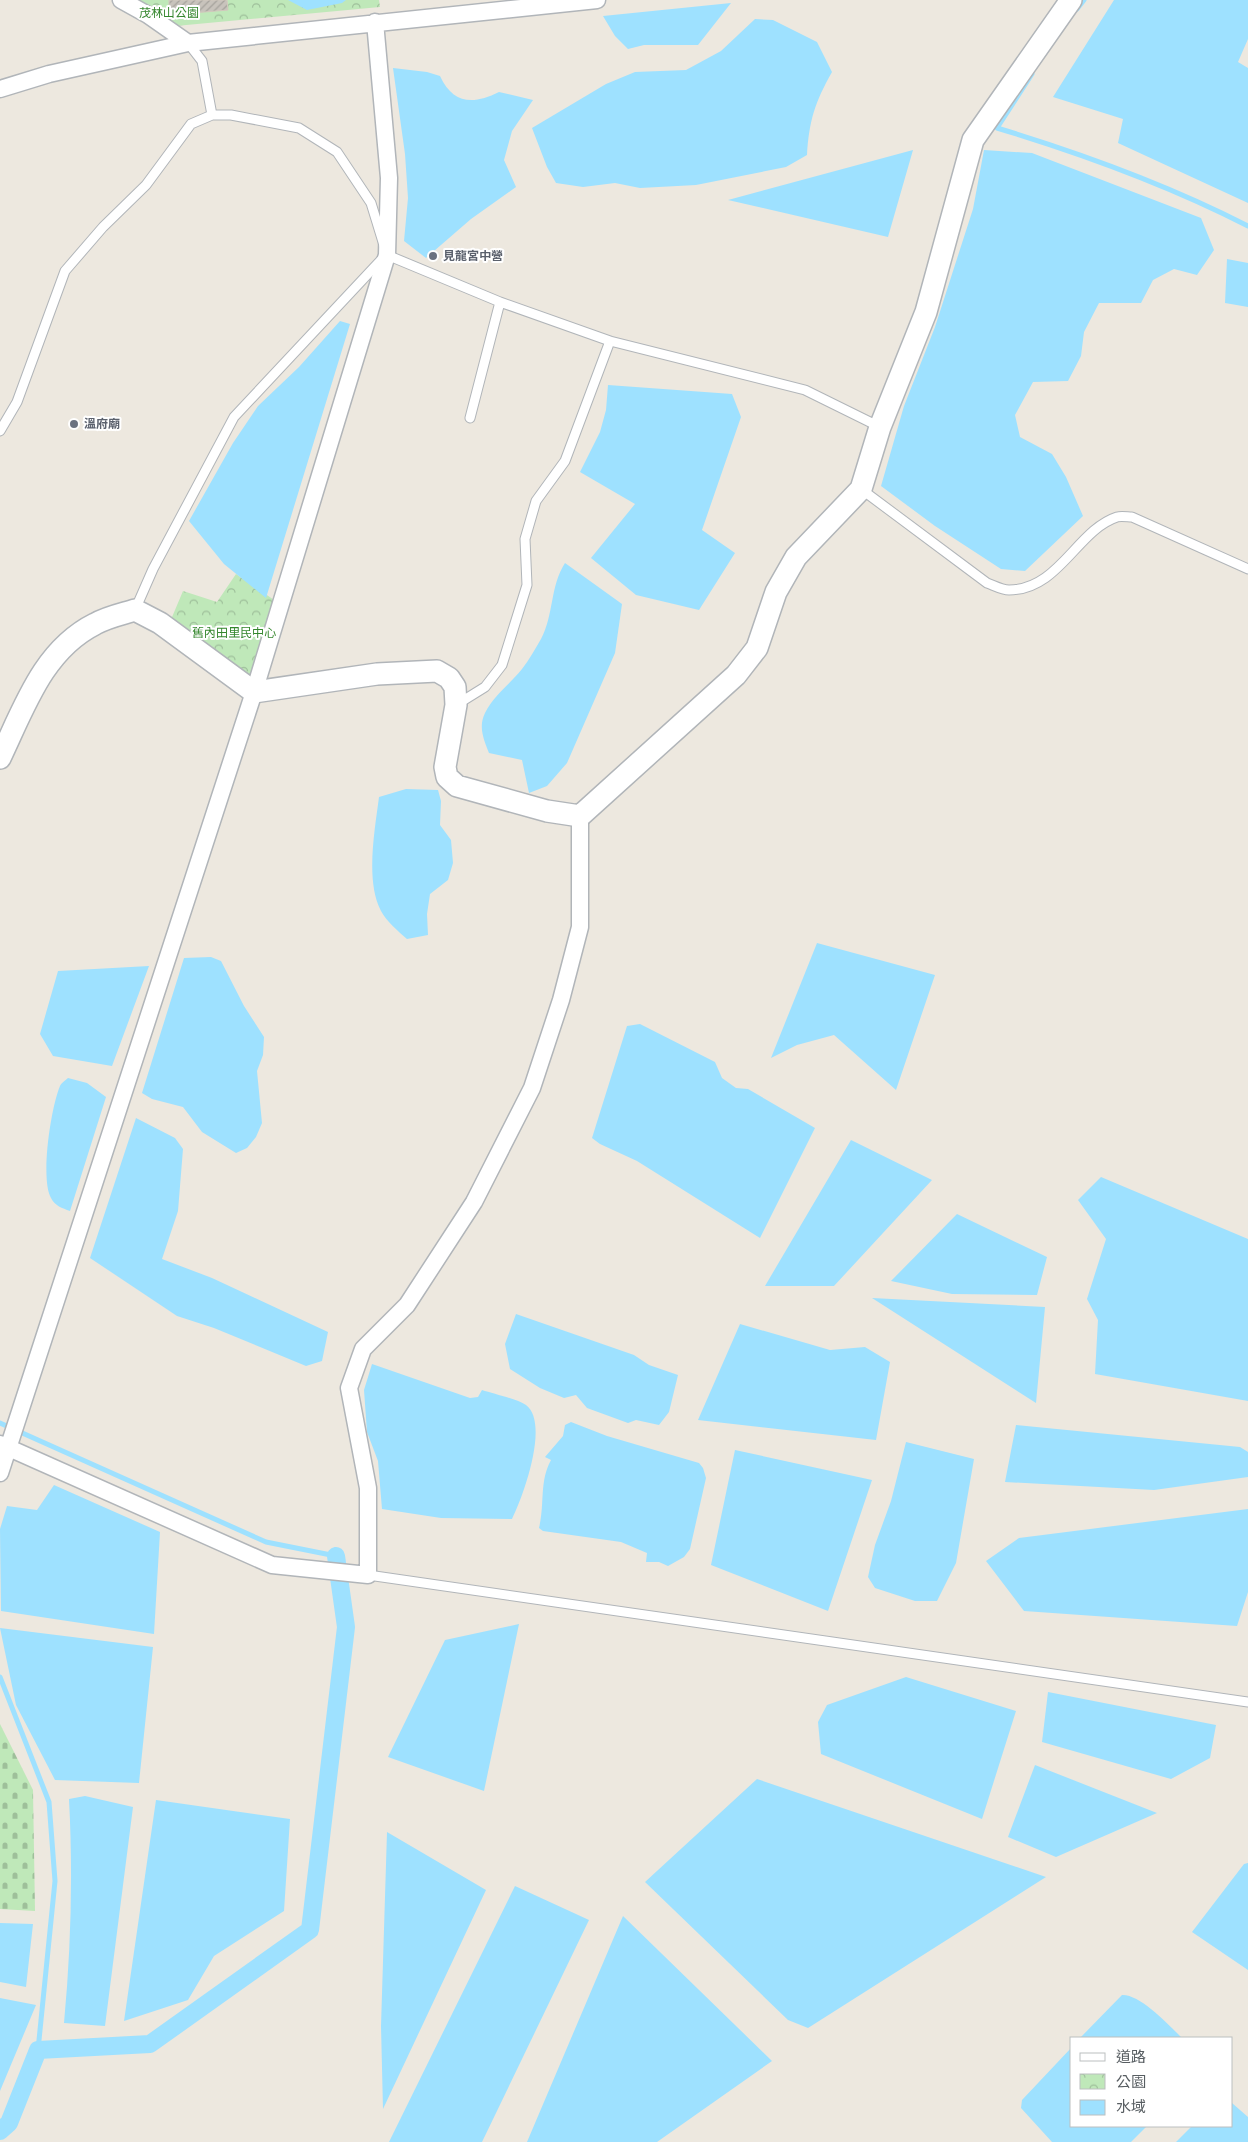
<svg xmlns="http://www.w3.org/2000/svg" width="1248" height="2142" font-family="'Golos Text','Noto Sans TC',sans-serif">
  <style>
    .cemetery { fill: url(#cemetery-stones) }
    .park { fill: url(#park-crowns) }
    .water { fill: #9ee1ff }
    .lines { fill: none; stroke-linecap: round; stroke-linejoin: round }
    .stream { stroke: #9ee1ff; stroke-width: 5 }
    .canal { stroke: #9ee1ff; stroke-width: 18 }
    .building { fill: url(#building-hatch); stroke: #d2c9bd }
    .service-casing { stroke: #b1b5b9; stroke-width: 11 }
    .minor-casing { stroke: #b1b5b9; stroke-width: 19 }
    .tertiary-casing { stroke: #b1b5b9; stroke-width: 24 }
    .service { stroke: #fff; stroke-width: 9 }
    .minor { stroke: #fff; stroke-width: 16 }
    .tertiary { stroke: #fff; stroke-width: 21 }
    .worship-dot { fill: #6b7280; stroke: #fff; stroke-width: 2 }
    .labels { text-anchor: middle; stroke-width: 4; stroke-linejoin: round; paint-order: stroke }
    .park-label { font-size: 12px; fill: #34862d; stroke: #fff }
    .worship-label { font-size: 12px; font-weight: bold; fill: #5b616d; stroke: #fff; text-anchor: start }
  </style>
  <defs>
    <pattern id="cemetery-stones" width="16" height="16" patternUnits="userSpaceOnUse" patternTransform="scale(1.25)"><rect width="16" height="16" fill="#bfe8b9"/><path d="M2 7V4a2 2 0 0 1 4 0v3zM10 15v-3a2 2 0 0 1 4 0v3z" fill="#9ebf9a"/></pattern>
    <pattern id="park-crowns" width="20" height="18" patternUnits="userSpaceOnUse" patternTransform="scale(1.25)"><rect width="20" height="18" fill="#bfe8b9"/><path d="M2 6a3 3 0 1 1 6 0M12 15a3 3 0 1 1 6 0" fill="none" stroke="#9ebf9a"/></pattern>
    <pattern id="building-hatch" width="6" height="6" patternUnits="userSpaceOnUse" patternTransform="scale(1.25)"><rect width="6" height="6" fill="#c8c3bc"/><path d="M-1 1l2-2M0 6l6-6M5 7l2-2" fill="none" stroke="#a5a29c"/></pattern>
  </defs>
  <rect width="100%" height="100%" fill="#ede8df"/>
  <path class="cemetery" d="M0,1724l33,66 2,121 -35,-2z"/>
  <path class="park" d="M125,0h254l1,7 -215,20z
    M236,574l44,30 -26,88 -87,-63 16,-38 34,11z"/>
  <path class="water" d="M288,0h58l-4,3 -35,7z
    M1114,0h134v39l-10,23 10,6v135l-130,-60 5,-24 -70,-22z
    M731,3l-33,42h-54l-16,4 -13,-13 -12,-20z
    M755,19l18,1 44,22 15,30c-17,30 -23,49 -25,83l-21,12 -90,18 -56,3 -25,-5 -32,4 -27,-4 -9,-16 -15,-39 74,-44 29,-12 51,-2 35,-19z
    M393,68l34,4 13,4c13,28 33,29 59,16l34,8 -21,31 -8,29 12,27 -45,32 -45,39 -22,-17 4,-43 -3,-44z
    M913,150l-25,87 -160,-37z
    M984,150l48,3 169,65 13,32 -17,25 -23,-6 -21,11 -12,23h-42l-15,29 -3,24 -13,25 -35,1 -18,33 5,22 32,17 14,23 17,39 -58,55 -24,-2 -66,-43 -54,-40 23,-80 31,-79 38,-118z
    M1227,259l21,4v44l-23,-4z
    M340,321l10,3 -84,274 -42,-34 -35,-43 44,-78 25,-37 41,-39z
    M608,385l124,9 9,23 -39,113 33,23 -36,57 -63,-15 -45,-37 44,-54 -55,-32 20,-40 6,-22z
    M565,563l57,41 -7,49 -48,110 -20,23 -18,7 -7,-33 -33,-7c-5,-13 -11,-26 -4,-40 9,-18 25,-29 37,-44 7,-9 13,-20 19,-30 13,-24 9,-53 24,-76z
    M406,789l32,1 3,11 -1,24 11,15 2,23 -5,17 -18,14 -3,20 1,21 -21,4c-10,-9 -20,-17 -26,-28 -16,-30 -6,-82 -2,-114z
    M817,943l118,32 -39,115 -62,-55 -37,10 -26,13z
    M211,957l10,4 23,45 20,31 -1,18 -6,16 5,52 -6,14 -9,11 -11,5 -34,-21 -19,-25 -31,-8 -10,-6 42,-135z
    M149,966l-37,100 -59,-10 -13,-22 18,-63z
    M640,1024l75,38 7,16 14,10 12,1 67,39 -55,110 -123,-77 -37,-17 -8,-6 35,-112z
    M68,1078l19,5 19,14 -36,114c-8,-3 -15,-5 -19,-13 -11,-19 0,-91 9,-112 1,-3 5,-5 8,-8z
    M136,1118l39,20 8,11 -5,62 -16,48 50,19 116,54 -6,29 -16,5 -92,-38 -37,-12 -87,-58z
    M851,1140l81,40 -98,106h-69z
    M1101,1177l147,62v162l-153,-27 3,-54 -11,-21 19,-60 -28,-39z
    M957,1214l90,43 -10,38 -85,-1 -61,-13z
    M872,1298l173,9 -9,96z
    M516,1314l118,41 15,10 29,10 -9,37 -10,13 -23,-5 -8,3 -41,-15 -11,-13 -12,3 -24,-10 -30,-19 -5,-25z
    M740,1324l90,26 35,-3 25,15 -14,78 -178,-20z
    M372,1364l98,34 8,-1 4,-7c12,4 35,9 44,15 24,18 -3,92 -14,114l-71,-1 -59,-9 -4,-48 -11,-29 -3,-42z
    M571,1422l36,14 92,27 4,5 3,10 -16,71 -6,8 -16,9 -9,-4h-13l1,-9 -26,-11 -78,-11 -4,-3c6,-24 0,-46 12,-68l-6,-3 18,-21 2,-11z
    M1016,1425l224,22 8,5v25l-94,13 -149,-8z
    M906,1442l68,17 -18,104 -19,38h-22l-40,-13 -7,-11 7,-32 16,-44z
    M735,1450l137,30 -44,131 -117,-46z
    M54,1485l106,47 -6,102 -153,-23 -1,-82 7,-23 30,4z
    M1248,1509v83l-11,34 -213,-15 -38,-50 33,-23z
    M519,1624l-35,167 -96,-34 57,-117z
    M0,1628l153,19 -14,136 -84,-3 -39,-75z
    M906,1677l110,34 -34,108 -161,-65 -3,-32 9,-17z
    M1048,1692l168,33 -6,33 -39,21 -129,-37z
    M1035,1765l122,48 -101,44 -48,-20z
    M757,1779l289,98 -238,151 -20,-8 -143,-138z
    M85,1796l48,11 -28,219 -41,-3c7,-75 9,-149 5,-224z
    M156,1800l134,19 -6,92 -70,45 -26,44 -64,21z
    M387,1832l99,58 -103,219 -2,-83z
    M1248,1863v107l-56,-38 52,-68z
    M515,1886l74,34 -107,222h-93z
    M623,1916l149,145 -115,81h-130z
    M0,1923l33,1 -7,63 -26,-5z
    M1122,1995c18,-1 47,30 60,43h-102z
    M0,1998l36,7 -36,86z
    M1072,2047v79h75l-16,16h-79l-31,-34 1,-8z
    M1232,2103l16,14v25h-72l16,-16h40z"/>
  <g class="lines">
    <path class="stream" d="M1077,9l7,-9
      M1032,74l-35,54c86,26 171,57 251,98
      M0,1423l266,119 70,14
      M0,1677l49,125 6,79 -17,169"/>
    <path class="canal" d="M0,2131l9,-8 29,-73 112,-6 160,-114 36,-303 -10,-71"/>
  </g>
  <path class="building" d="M169,0h58l1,10 -59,5z"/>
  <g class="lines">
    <g class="service-casing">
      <path id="service" d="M188,43l14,18 10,54
        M470,418l30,-116
        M0,431l17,-29 48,-131 38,-44 43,-42 45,-61 21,-9h19l68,13 38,24 34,51 16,52 113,47 110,39 195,49 75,37
        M861,489l126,94c6,2 15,7 22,7 50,0 68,-60 108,-73 4,-1 11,0 15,0l116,52
        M135,610l18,-41 81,-152 147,-157
        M456,705l29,-18 17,-22 25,-80 -2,-46 11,-38 29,-40 45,-120
        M368,1575l880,127"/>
    </g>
    <g class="minor-casing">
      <path id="minor" d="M121,0l27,15 40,28
        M0,89l49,-15 139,-31 409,-43
        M0,1444l272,121 96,10v-87l-19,-100 14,-39 44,-44 67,-103 58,-114 29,-88 19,-73v-111
        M0,1473l254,-781 133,-437 2,-77 -14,-156"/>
    </g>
    <g class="tertiary-casing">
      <path id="tertiary" d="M0,758c24,-50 43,-108 95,-134 12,-7 27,-10 40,-14l25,13 94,69 123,-18 60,-3 12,7 6,9 1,18 -11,62 2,10 10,9 90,25 33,5 156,-141 21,-27 19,-56 20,-35 65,-68 19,-62 46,-115 47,-172 98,-140"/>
    </g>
    <use href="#service" class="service"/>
    <use href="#minor" class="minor"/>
    <use href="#tertiary" class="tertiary"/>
  </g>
  <g class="worship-dot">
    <circle cx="433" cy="256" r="5"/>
    <circle cx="74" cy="424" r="5"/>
  </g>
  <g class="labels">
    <g class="park-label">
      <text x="169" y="17">茂林山公園</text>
      <text x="234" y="637">舊內田里民中心</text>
    </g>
    <g class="worship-label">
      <text x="443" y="260">見龍宮中營</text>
      <text x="84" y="428">溫府廟</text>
    </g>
  </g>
  <rect x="1070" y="2037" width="162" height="90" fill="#ffffff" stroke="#bcbfc0"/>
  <rect x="1080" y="2053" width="25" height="8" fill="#ffffff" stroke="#bcbfc0"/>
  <text x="1116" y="2062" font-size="15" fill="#585e62">道路</text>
  <rect x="1080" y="2074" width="25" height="15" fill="url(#park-crowns)" stroke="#bcbfc0"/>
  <text x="1116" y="2087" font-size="15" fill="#585e62">公園</text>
  <rect x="1080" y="2100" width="25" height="15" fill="#9ee1ff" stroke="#bcbfc0"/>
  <text x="1116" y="2112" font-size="15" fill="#585e62">水域</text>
</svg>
